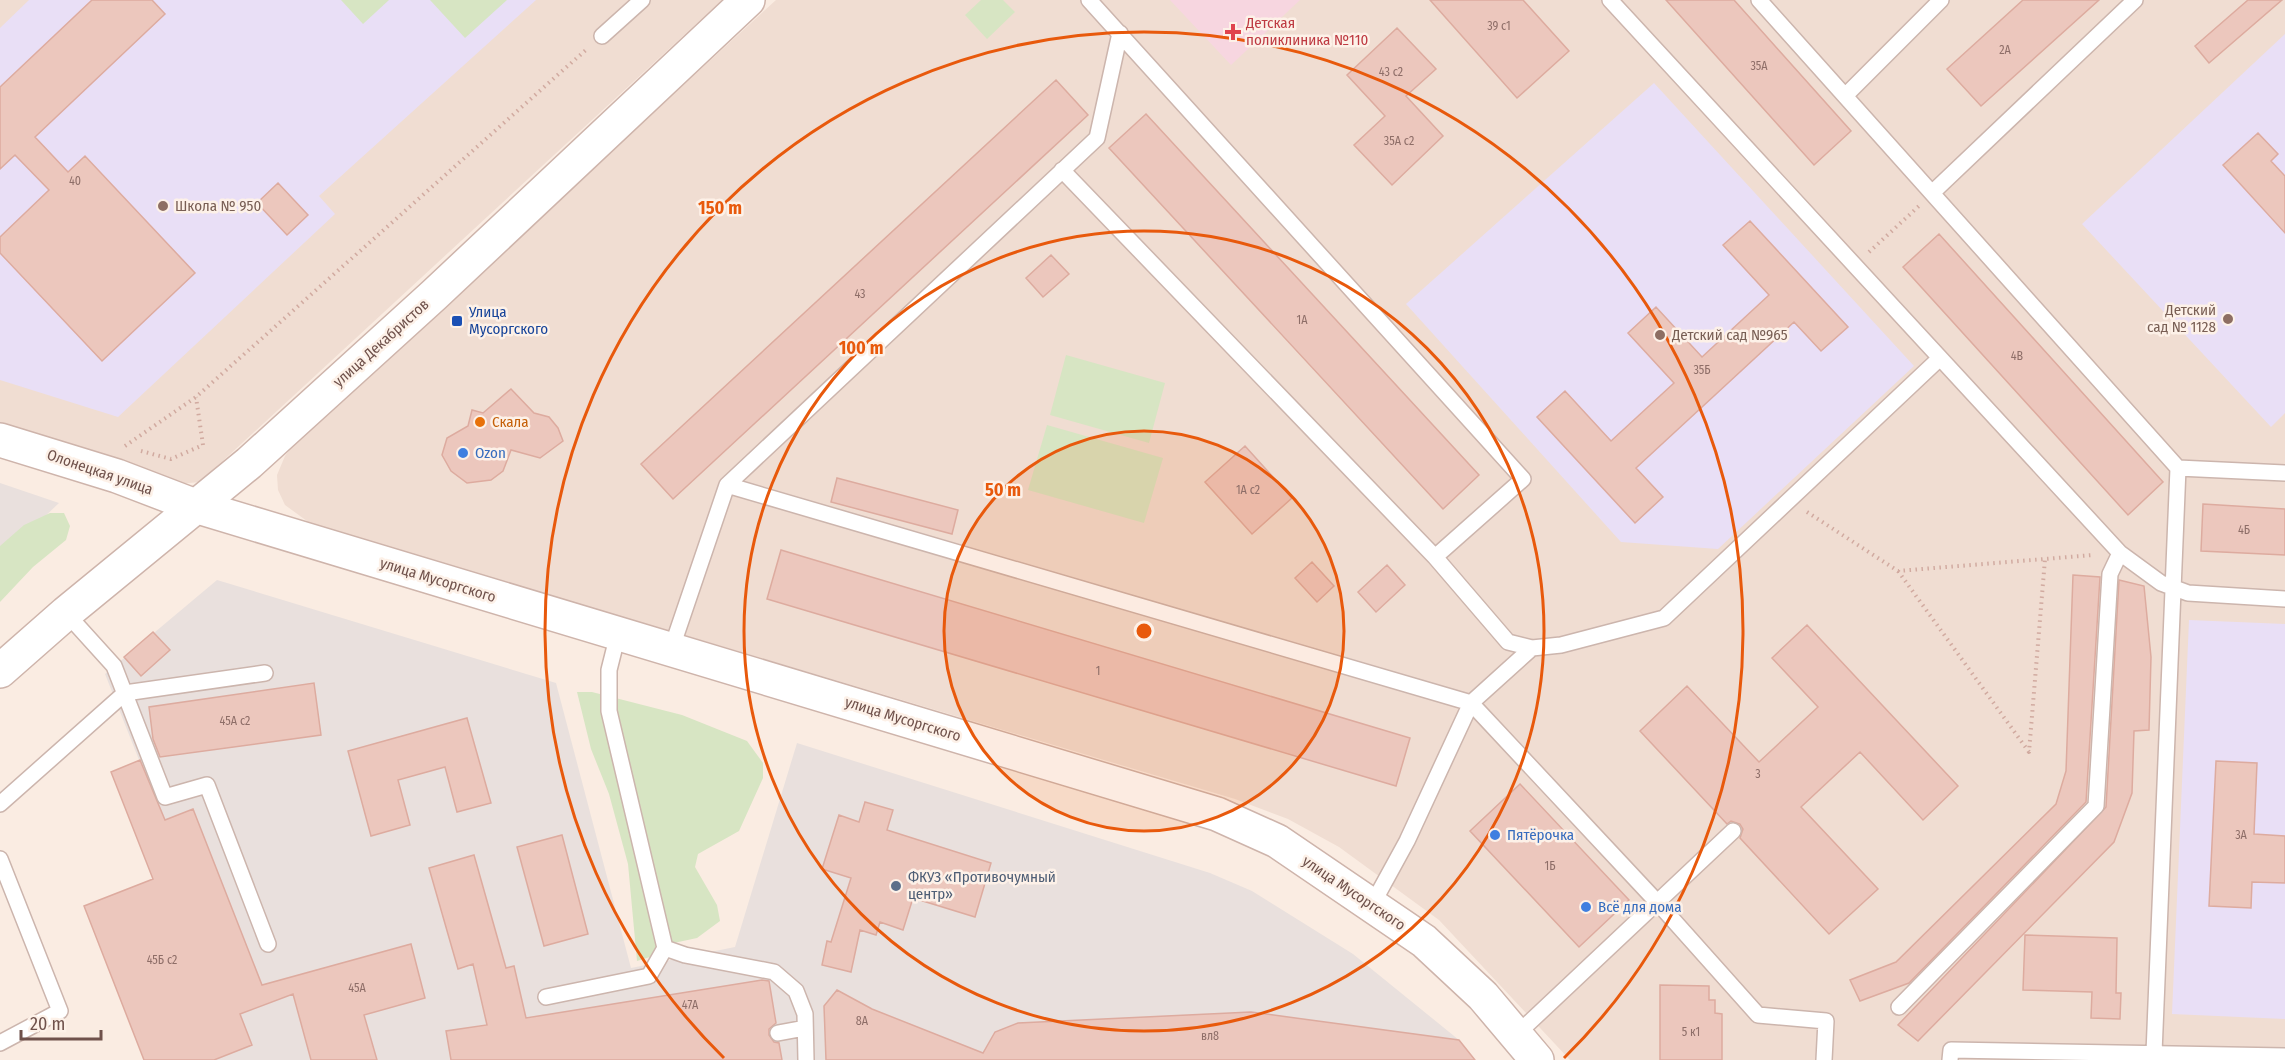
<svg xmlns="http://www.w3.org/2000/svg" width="2285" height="1060" font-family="'Fira Sans Condensed',sans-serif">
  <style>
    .residential { fill: #f0ddd2 }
    .industrial { fill: #e9e0dd }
    .education { fill: #e9dff6 }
    .medical { fill: #f7d6e0 }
    .green { fill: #d7e5c3 }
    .building { fill: #ecc7bd; stroke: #ddab9f; stroke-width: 1.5 }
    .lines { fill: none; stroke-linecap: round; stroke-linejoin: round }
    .lane-casing { stroke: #ccb5ad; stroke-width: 18 }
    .secondary-casing { stroke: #ceb4ab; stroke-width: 36 }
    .path { stroke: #d1aaa0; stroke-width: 4; stroke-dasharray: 1.5 4.5; stroke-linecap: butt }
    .lane { stroke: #fff; stroke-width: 15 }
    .secondary { stroke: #fff; stroke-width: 33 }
    .ring { fill: none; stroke: #e8590c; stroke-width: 3 }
    .health-dot { fill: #e0444e; stroke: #fdf1e8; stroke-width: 2 }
    .education-dot { fill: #8d6e63; stroke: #fdf1e8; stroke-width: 2 }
    .transit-dot { fill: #1a4fb4; stroke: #fdf1e8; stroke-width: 2 }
    .food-dot { fill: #e8710a; stroke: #fdf1e8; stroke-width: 2 }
    .shop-dot { fill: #3f7fe0; stroke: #fdf1e8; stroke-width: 2 }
    .service-dot { fill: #5c6f8a; stroke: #fdf1e8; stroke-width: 2 }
    .labels { text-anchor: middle; stroke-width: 5; stroke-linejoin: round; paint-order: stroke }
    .number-label { font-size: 12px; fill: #8e6e68 }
    .health-label { font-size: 15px; fill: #be3a42; stroke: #fdf1e8; text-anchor: start }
    .education-label { font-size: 15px; fill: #785e54; stroke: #fdf1e8; text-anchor: start }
    .transit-label { font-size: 15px; fill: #164399; stroke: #fdf1e8; text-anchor: start }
    .street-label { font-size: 15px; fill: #6f514b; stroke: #fdf1e8 }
    .food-label { font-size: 15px; fill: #c56008; stroke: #fdf1e8; text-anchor: start }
    .shop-label { font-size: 15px; fill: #366cbe; stroke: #fdf1e8; text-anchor: start }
    .service-label { font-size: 15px; fill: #4e5e75; stroke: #fdf1e8; text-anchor: start }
    .centre { fill: #e8590c; stroke: #fdf1e8; stroke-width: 3 }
    .ring-label { font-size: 18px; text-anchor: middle; font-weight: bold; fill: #e8590c; stroke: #fdf1e8; stroke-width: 5; stroke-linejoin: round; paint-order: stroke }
  </style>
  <rect width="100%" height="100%" fill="#faece2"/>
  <path class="residential" d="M0,0h722l-522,482 -22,2 -178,-60z
    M776,0h1509v1060h-715l-131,-140 -100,-73 -51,-28 -53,-20 -924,-275 -26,-19 -7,-15 -1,-15 8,-19 12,-16z"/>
  <path class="industrial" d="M0,483l59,20 -59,56z
    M217,580l339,103 75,285 104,-21 62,-204 413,130 42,18 101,63 106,86 16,20h-1261l38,-15 -147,-371z"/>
  <path class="education" d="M29,0h507l-217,196 16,18 -217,203 -118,-37v-352z
    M2285,34v379l-14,14 -189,-203z
    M1654,83l260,283 -196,183 -97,-7 -215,-238z
    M2189,620l96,4v395l-113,-5z"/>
  <path class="medical" d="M1170,0h130l-69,65z"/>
  <path class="green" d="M341,0h48l-26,24z
    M430,0h77l-42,38z
    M981,0h22l12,12 -28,27 -22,-24z
    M1066,355l99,28 -16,60 -99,-28z
    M1047,425l116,33 -19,65 -116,-33z
    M50,513h14l6,13 -4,14 -33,27 -33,35v-56l24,-21z
    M577,692h15l90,23 65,26 16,22v15l-24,53 -41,23 -3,13 22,38 3,16 -23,17 -28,6 -19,13 -13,4 -9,-97 -19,-70 -18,-45z"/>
  <path class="building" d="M92,0h60l13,14 -130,123 33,35 17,-16 110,117 -93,88 -102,-108v-16l49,-47 -34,-35 -15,14v-82z
    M1430,0h93l46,51 -52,47z
    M1666,0h68l117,131 -37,34z
    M2023,0h76l-118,106 -34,-37z
    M2248,0h34l-73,63 -14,-17z
    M1397,28l39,41 -30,27 37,40 -51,49 -38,-40 31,-29 -38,-41z
    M1056,80l32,35 -415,384 -32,-35z
    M1146,114l333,361 -36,34 -334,-361z
    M2258,133l20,21 -7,7 14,15v57l-62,-68z
    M278,183l30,32 -21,20 -30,-32z
    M1750,221l98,106 -27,24 -27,-29 -158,146 27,29 -28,26 -98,-106 28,-26 46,50 63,-58 -46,-50 28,-26 46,50 67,-62 -46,-50z
    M1939,234l224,248 -35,33 -225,-248z
    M1051,255l18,19 -26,23 -17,-19z
    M511,389l23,24 15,4 9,11 5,13 -23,17 -29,-8 -8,21 -12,9 -24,3 -16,-12 -9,-16 5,-17 21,-12 4,-16 11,3z
    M1245,446l47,52 -40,36 -47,-52z
    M837,478l121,32 -6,24 -121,-32z
    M2203,504l82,5v46l-84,-4z
    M781,550l629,188 -14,48 -629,-187z
    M1312,562l22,24 -17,16 -22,-24z
    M1387,565l18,20 -29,27 -18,-20z
    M2073,575l27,2 -14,225 -177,181 -49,18 -10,-21 46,-18 160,-158 10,-33z
    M2119,580l25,6 7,71 -2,73 -15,1 -2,62 -18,49 -196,199 -20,-16 208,-218z
    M1807,625l151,161 -35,34 -63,-68 -59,55 77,82 -49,45 -89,-96 3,-9 -3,-5 -9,-3 -4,3 -87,-93 47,-45 72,76 59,-55 -46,-49z
    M153,632l17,18 -29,26 -17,-19z
    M314,683l7,52 -161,22 -7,-18 -4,-32z
    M467,718l24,85 -34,9 -12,-45 -47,13 12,45 -39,11 -23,-85z
    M140,760l25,60 28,-11 69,176 149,-41 14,54 -61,17 13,45h-66l-18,-66 -53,20 12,31 -38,15h-70l-60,-154 69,-27 -42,-107z
    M2216,761l41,2 -3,71 31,2v47l-33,-1 -1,26 -42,-2z
    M1520,784l109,116 -50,47 -109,-116z
    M865,802l28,8 -6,20 104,33 -16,54 -62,-19 -10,32 -23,-8 -4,13 -16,-5 -9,42 -29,-7 5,-24 4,1 20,-64 -29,-9 17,-54 20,7z
    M562,835l26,99 -44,12 -27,-99z
    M474,855l32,113 8,-2 12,52 236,-38 7,1 7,42 -7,6v6l5,7 5,1 3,17h-331l-5,-29 41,-6 -14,-61 -15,5 -29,-101z
    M2025,935l92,3 -1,55h5l-1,26 -29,-1 1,-26 -69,-2z
    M1660,985l49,1v14h6v13l7,1v46h-62z
    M837,990l35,19 111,44 12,-21 23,-9 233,-11 208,28 16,20h-649l-2,-54z"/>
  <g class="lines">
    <g class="lane-casing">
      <path id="lane" d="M1089,0l434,479 -88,78
        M1610,0l510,553 41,30 27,10 97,6
        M1759,0l419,468 107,5
        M602,36l40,-36
        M1845,96l96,-96
        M1062,170l373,387 73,85 24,6 29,-3 103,-27 276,-260
        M1932,193l203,-193
        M727,485l744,218 187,200 100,112 68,6 -2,39
        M66,613l48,53 51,131 42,-12 61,159
        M618,634l-9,36v41l56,237 20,7 89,17 22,19 9,23 1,46
        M671,650l56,-165 370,-347 23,-105
        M0,804l125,-111 140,-20
        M0,859l60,152 -60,32
        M1372,905l35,-64 64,-138 61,-55
        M546,997l103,-21 16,-28
        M1899,1007l197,-201 14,-232 10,-21
        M778,1033l27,-5
        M1516,1035l217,-204
        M2154,1053l24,-585
        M1950,1060l1,-10 334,6"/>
    </g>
    <g class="secondary-casing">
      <path id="secondary" d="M0,440l117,36 81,31 1019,307 60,27 147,100 59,55 54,64
        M0,671l66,-58 183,-150 185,-168 314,-295"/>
    </g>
    <path class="path" d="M1869,252l50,-46
      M125,446l71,-49 392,-349
      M141,451l30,8 32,-14 -7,-48
      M1807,512l91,59 195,-16
      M1898,571l131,181 16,-193"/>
    <use href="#lane" class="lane"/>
    <use href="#secondary" class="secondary"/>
  </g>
  <circle cx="1144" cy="631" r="200" fill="#e8590c" fill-opacity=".12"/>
  <g class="ring">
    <circle cx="1144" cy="631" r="200"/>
    <circle cx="1144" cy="631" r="400"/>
    <path d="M724 1058A599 599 0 1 1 1564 1058"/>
  </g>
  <path class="health-dot" d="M1230 23h6v6h6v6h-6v6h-6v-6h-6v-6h6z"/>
  <g class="education-dot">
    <circle cx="163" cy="206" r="6"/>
    <circle cx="2228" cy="319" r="6"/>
    <circle cx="1660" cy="335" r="6"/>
  </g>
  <rect class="transit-dot" x="451" y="315" width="12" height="12" rx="3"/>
  <circle class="food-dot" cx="480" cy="422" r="6"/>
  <g class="shop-dot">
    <circle cx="463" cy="453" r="6"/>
    <circle cx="1495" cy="835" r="6"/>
    <circle cx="1586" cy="907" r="6"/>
  </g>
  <circle class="service-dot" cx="896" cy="886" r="6"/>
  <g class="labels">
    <g class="number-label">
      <text x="1499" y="30">39 с1</text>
      <text x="2005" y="54">2А</text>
      <text x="1759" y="70">35А</text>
      <text x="1391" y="76">43 с2</text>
      <text x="1399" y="145">35А с2</text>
      <text x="75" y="185">40</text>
      <text x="860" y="298">43</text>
      <text x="1302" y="324">1А</text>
      <text x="2017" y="360">4В</text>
      <text x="1702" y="374">35Б</text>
      <text x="1248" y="494">1А с2</text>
      <text x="2244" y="534">4Б</text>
      <text x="1098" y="675">1</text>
      <text x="235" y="725">45А с2</text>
      <text x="1758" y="778">3</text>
      <text x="2241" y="839">3А</text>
      <text x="1550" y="870">1Б</text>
      <text x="162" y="964">45Б с2</text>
      <text x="357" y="992">45А</text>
      <text x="690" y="1009">47А</text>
      <text x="862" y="1025">8А</text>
      <text x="1691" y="1036">5 к1</text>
      <text x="1210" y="1040">вл8</text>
    </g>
    <g class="health-label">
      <text x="1246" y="28">Детская<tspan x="1246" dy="17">поликлиника №110</tspan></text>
    </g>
    <g class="education-label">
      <text x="175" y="211">Школа № 950</text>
      <text x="2216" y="315" text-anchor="end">Детский<tspan x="2216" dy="17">сад № 1128</tspan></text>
      <text x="1672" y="340">Детский сад №965</text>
    </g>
    <g class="transit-label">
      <text x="469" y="317">Улица<tspan x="469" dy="17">Мусоргского</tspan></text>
    </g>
    <g class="street-label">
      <text transform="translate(381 343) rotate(-42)" y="5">улица Декабристов</text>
      <text transform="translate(100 472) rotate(19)" y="5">Олонецкая улица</text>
      <text transform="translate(438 580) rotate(17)" y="5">улица Мусоргского</text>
      <text transform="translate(903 719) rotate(17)" y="5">улица Мусоргского</text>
      <text transform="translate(1354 893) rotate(34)" y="5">улица Мусоргского</text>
    </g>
    <g class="food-label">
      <text x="492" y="427">Скала</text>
    </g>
    <g class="shop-label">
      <text x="475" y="458">Ozon</text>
      <text x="1507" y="840">Пятёрочка</text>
      <text x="1598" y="912">Всё для дома</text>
    </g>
    <g class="service-label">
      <text x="908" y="882">ФКУЗ «Противочумный<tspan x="908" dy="17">центр»</tspan></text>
    </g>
  </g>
  <circle cx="1144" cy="631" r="9" class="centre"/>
  <g class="ring-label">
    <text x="720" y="214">150 m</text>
    <text x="861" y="354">100 m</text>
    <text x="1003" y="496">50 m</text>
  </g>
  <path d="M21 1030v9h80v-9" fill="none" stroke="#6f514b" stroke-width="3"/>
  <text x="30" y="1030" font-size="18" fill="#6f514b" stroke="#fdf1e8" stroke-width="4.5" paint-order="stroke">20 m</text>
</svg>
